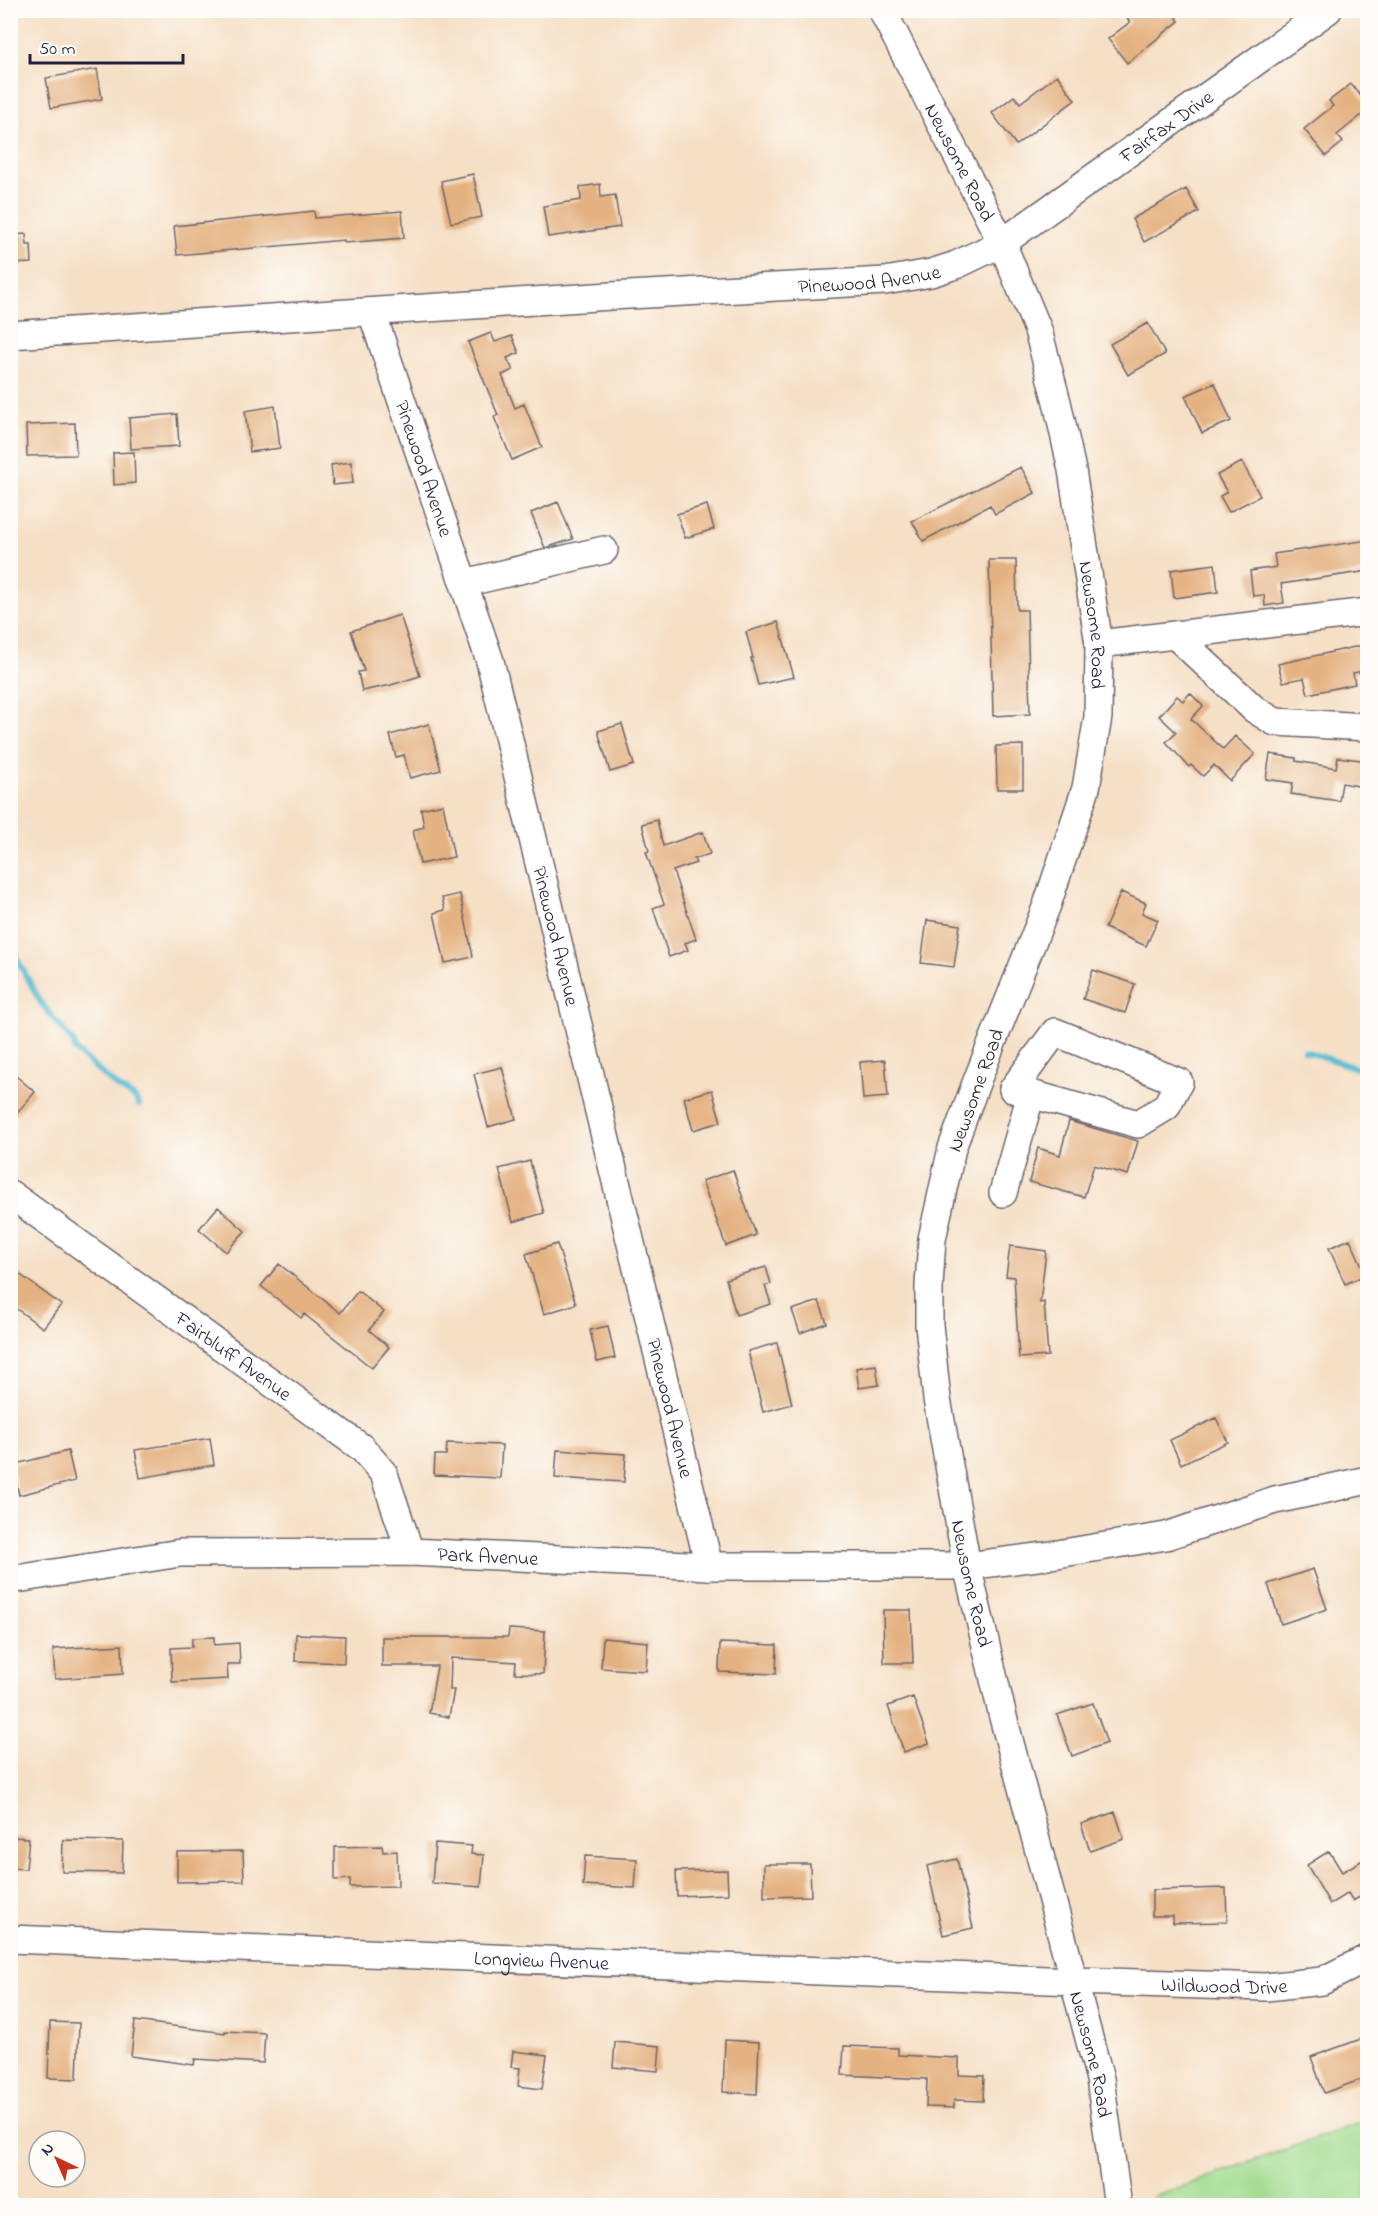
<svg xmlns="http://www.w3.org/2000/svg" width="1378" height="2216" font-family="'Indie Flower',sans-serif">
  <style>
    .green { fill: #a0db8e; stroke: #617e64; stroke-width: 1.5 }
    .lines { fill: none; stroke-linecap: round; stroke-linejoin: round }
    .stream { stroke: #53b9d1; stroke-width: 6 }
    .building { fill: #e4b180 }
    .minor-casing { stroke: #6c646b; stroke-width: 30 }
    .minor { stroke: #fff; stroke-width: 27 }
    .labels { text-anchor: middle; stroke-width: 4.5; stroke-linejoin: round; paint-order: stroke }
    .street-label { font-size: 20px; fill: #22223b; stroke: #fdfcf7 }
  </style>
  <rect width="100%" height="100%" fill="#fdfcf7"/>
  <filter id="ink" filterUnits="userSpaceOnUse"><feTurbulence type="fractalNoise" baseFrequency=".0167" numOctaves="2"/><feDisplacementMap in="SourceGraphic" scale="12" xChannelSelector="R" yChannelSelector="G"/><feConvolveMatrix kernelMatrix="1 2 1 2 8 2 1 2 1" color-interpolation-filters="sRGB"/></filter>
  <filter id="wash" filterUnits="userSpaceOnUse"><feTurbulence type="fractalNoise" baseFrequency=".008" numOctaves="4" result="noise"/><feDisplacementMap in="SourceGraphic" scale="24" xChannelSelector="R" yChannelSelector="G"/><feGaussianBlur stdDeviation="1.35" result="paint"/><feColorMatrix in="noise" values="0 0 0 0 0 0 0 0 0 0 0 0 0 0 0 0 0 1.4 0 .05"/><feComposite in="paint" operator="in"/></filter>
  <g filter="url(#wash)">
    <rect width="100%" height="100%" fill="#f5dfc5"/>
    <path class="green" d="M1367,2120v85h-215l1,-8z"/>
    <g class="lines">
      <path class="stream" d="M10,946l31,57 33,40 1,7 41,36 19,12 4,7
        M1305,1051l63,21"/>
    </g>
    <g id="blocks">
      <path class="building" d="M1121,10h50l8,11 -52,42 -19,-24 22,-17z
        M97,69l5,30 -51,9 -5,-30z
        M1057,75l18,25 -59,45 -24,-32 22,-17 6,7z
        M1351,84l17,21v5l-31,25 6,7 -17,14 -22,-27 29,-23 -4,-5z
        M473,174l9,43 -31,6 -10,-42z
        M600,184l1,13 14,-2 5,32 -72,10 -5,-31 38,-6 -1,-13z
        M1186,189l13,23 -55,30 -12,-23z
        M314,211l1,7 87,-7 2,27 -60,5v-3l-167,15 -3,-29z
        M26,234l1,11h4l1,18 -22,1v-29z
        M1148,323l17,31 -37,21 -18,-31z
        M491,333l4,9 17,-6 7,17 -12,5 6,12 -11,5 13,33 9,-4 18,43 -30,13 -18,-43 4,-2 -30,-73z
        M1215,383l16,38 -29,12 -17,-37z
        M275,406l5,42 -30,4 -5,-41z
        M177,414l2,32 -48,3 -2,-31z
        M75,423l1,32 -49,1 -1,-31z
        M134,452l1,31 -21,2 -1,-32z
        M351,462l2,21 -20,2 -2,-20z
        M1242,462l18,34 -31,16 -9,-16 7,-4 -10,-17z
        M1021,467l14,26 -40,21 -5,-9 -67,36 -11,-20z
        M558,502l15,37 -28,9 -14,-35z
        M707,505l7,24 -29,9 -8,-24z
        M1368,540v31l-87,13 3,19 -19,3 -1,-11 -11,1 -3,-25 26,-4 -2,-13z
        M989,560h27l1,50h10l3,104 -37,2z
        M1215,564l3,28 -44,6 -3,-28z
        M400,615l20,61 -29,9 -29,6 -4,-19 6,-1 -13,-40z
        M778,622l16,55 -36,8 -7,-27h2l-7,-26z
        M1368,644v26l-15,3 2,11 -47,10 -4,-16 -21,4 -5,-18z
        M1190,693l13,13 -12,13 32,30 12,-13 20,18 -25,27 -16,-16 -11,11 -12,-11 -2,2 -23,-25 10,-10 -17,-16 18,-20 6,5z
        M429,724l12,46 -31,8 -6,-23 -8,2 -6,-22z
        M622,724l12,41 -24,7 -12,-41z
        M1023,745v44h-26l-1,-43z
        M1270,754l26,4v3l40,7 2,-11 30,4 -4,26 -22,-4 -3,18 -48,-7 2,-11 -27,-4z
        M443,804l11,53 -34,7 -7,-34 11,-3 -3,-18z
        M657,820l6,26 40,-14 7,22 -16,5 2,4 -23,8 23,68 -11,4 3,7 -19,7 -16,-49 11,-4 -18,-52 3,-1 -7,-27z
        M1121,892l25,11 -4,10 16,7 -12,26 -41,-18z
        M460,894l13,63 -28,6 -11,-50 11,-3 -3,-12z
        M927,920l33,5 -6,42 -33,-4z
        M1093,970l42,14 -10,29 -42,-14z
        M885,1060l3,37 -25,2 -3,-37z
        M502,1067l14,52 -28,8 -14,-53z
        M10,1071l25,21 -25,29z
        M712,1090l9,32 -28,8 -9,-32z
        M1069,1121l69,20 -10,34 -34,-10 -10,32 -55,-15 9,-34 22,7z
        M530,1161l14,52 -31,9 -14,-53z
        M733,1170l23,65 -30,11 -24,-65z
        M218,1207l27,24 -19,21 -27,-23z
        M1350,1239l16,36 -21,9 -16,-36z
        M557,1244l19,60 -32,10 -18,-60z
        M1010,1246l36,5 -6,52 4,-1 4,54 -29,2 -5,-81 -8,-1z
        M279,1264l61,49 18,-22 26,21 -15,18 20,17 -17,21 -68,-54 -3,4 -40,-32z
        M10,1267l51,38 -18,23 -33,-24z
        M766,1267l5,17 -6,2 6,18 -35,11 -10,-36z
        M819,1301l8,22 -27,10 -8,-23z
        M608,1326l7,32 -18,4 -7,-32z
        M777,1343l15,61 -29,8 -15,-61z
        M876,1365l3,20 -20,3 -3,-20z
        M1216,1418l12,24 -47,22 -11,-24z
        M210,1438l4,27 -74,13 -5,-28z
        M447,1443l55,2 -2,33 -66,-3 1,-20h11z
        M557,1450l69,4 -2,28 -69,-4z
        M68,1451l7,30 -56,14 -7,-30z
        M1313,1569l14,40 -46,15 -13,-40z
        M883,1610h28l2,53h-29z
        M509,1629l36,2 -2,43 -28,-1 1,-11 -65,-4 -1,32h4l-5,27 -20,-4 8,-47h-55v-29h126z
        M296,1634l49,2 -1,27 -49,-2z
        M214,1637v8l25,-2 1,21h-13l1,15 -56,3 -1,-34 21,-1v-9z
        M603,1638l45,4 -2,29 -45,-3z
        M720,1643l57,2 -1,29 -57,-2z
        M122,1645l1,29 -68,5 -2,-30z
        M913,1697l16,46 -25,9 -16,-46z
        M1093,1703l14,40 -35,13 -15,-41z
        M1115,1812l9,27 -34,12 -9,-27z
        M10,1837l19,1 -3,31 -16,-1z
        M63,1840l60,1 -1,32 -60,-1z
        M435,1843l37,3 -1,8 13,1 -3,32 -49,-4z
        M382,1846l1,6 14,-1 1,35 -48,1v-8l-15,1v-33z
        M243,1851l1,30 -67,1v-30z
        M1329,1851l13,21 26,-15v35l-15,9 -5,-8 -18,11 -23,-39z
        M585,1856l52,3 -2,29 -52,-3z
        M957,1859l16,69 -30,7 -16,-69z
        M764,1864h46l1,32 -47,1z
        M727,1870l1,24 -51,2 -1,-25z
        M1226,1888l1,34 -54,1v-7h-21v-26z
        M135,2021l90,12v-2l40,2 -2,30 -68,-4 -1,6 -63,-9z
        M50,2022l29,1 -2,56 -29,-1z
        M1361,2039l7,17v21l-44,16 -13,-36z
        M725,2040l34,2 -2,52 -34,-2z
        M615,2042l45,4 -2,25 -45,-4z
        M844,2046l54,2v7l61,3v17l25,1 -1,25 -29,-1v8l-28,-1 1,-28 -85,-4z
        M513,2051l34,4 -5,34 -24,-3 2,-18 -9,-1z"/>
    </g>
  </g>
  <g filter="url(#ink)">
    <use href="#blocks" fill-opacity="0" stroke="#6c646b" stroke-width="1.5"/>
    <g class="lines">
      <g class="minor-casing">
        <g id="minor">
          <path id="s1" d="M882,10l120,233 36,87 19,72 15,68 27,174 -1,73 -12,71 -39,117 -69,173 -26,70 -20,91 -3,47v39l8,74 30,167 36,151 97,362 18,127"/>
          <path id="s2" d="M372,313l118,348 219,905"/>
          <path id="s3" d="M10,335l601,-39 274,-15 46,-8 25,-8 46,-22 326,-233"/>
          <path d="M464,583l140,-33"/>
          <path d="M1176,636l78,73 21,13 93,5"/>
          <path d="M1099,644l269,-32"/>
          <path d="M1013,1089l42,-57 124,50 -13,25 -28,17 -107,-30"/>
          <path d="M1003,1193l28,-99 -18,-5"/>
          <path id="s4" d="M10,1194l352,254 22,26 26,78"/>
          <path id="s5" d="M10,1580l170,-27 230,-1 299,14h258l78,-10 121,-20 109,-36 93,-20"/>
          <path id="s6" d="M10,1939l1065,42 191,6 56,-6 46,-23"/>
        </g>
      </g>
      <use href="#minor" class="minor"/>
    </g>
  </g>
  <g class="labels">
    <g class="street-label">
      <text dy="7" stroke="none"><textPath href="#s3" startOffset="1202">Fairfax Drive</textPath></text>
      <text dy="7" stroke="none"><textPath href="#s1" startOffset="171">Newsome Road</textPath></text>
      <text dy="7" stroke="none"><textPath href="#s3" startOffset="861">Pinewood Avenue</textPath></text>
      <text dy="7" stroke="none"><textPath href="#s2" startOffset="164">Pinewood Avenue</textPath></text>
      <text dy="7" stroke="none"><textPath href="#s1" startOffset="657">Newsome Road</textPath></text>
      <text dy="7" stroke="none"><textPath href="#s2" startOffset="650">Pinewood Avenue</textPath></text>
      <text transform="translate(975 1090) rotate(-70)" y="7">Newsome Road</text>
      <text dy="7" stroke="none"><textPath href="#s4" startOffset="276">Fairbluff Avenue</textPath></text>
      <text dy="7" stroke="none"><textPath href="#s2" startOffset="1136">Pinewood Avenue</textPath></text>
      <text dy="7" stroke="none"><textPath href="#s5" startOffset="480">Park Avenue</textPath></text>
      <text dy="7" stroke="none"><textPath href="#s1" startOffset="1647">Newsome Road</textPath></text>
      <text dy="7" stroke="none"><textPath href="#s6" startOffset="532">Longview Avenue</textPath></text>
      <text dy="7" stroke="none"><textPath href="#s6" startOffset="1215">Wildwood Drive</textPath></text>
      <text dy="7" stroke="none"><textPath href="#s1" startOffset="2133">Newsome Road</textPath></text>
    </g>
  </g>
  <rect width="1378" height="2216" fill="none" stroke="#fdfcf7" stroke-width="36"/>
  <g transform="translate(57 2159) rotate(316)"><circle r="28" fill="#fdfcf7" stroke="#a5a5ac" stroke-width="1.5"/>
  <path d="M0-4.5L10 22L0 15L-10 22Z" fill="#c8321e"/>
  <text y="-9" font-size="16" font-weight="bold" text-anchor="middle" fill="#22223b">N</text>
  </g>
  <path d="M30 54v9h153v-9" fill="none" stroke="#22223b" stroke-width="3"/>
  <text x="39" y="54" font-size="18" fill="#22223b" stroke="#fdfcf7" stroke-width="4.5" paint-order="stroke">50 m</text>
</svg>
